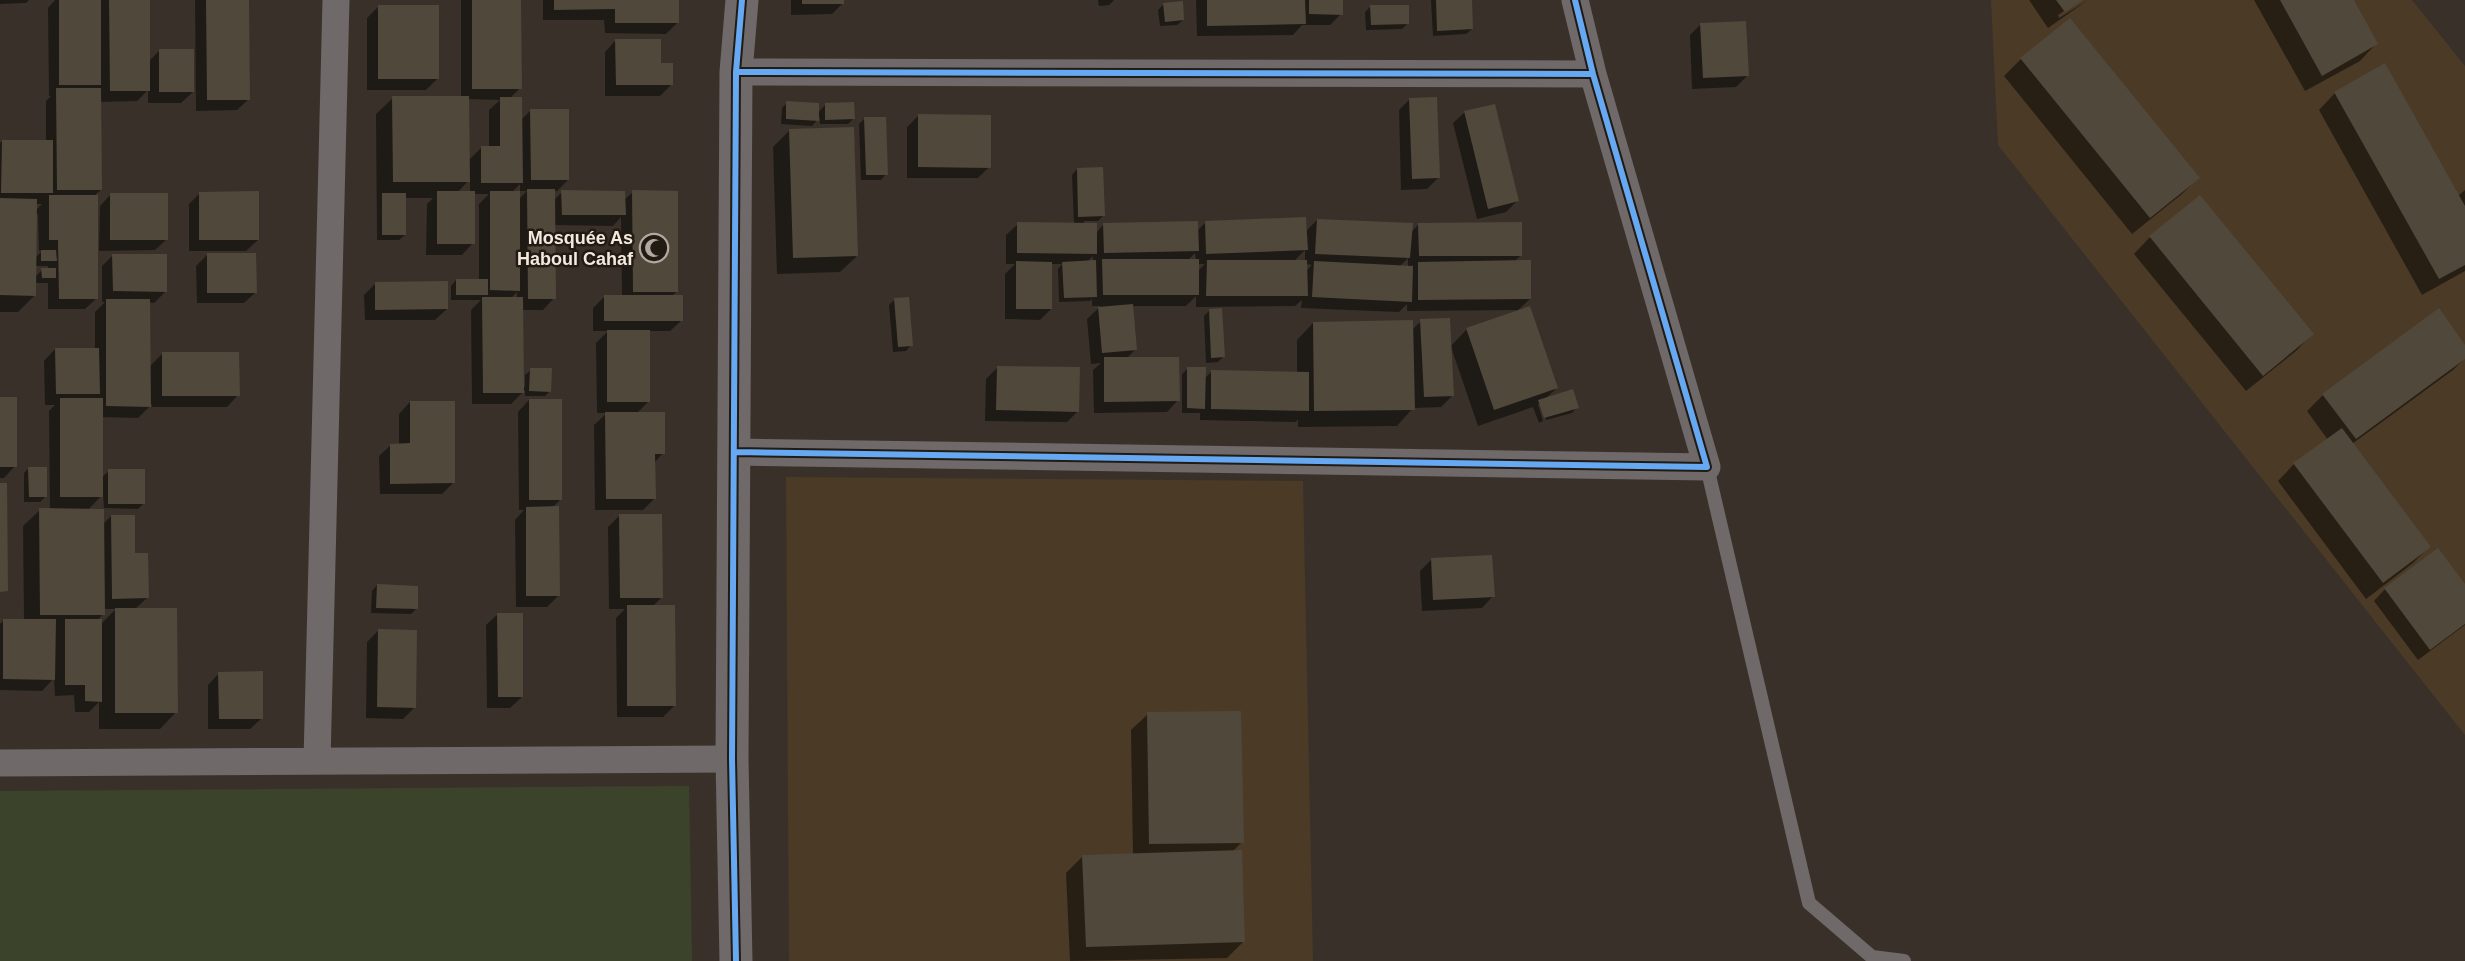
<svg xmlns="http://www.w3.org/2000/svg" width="2465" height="961" font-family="Helvetica,sans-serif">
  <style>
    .built { fill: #4b3a26 }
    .green { fill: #3b442b }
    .shadow { fill: #0007; fill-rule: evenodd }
    .building { fill: #51483c }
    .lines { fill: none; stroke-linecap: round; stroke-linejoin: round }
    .service { stroke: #6f6969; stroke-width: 14 }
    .minor { stroke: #6f6969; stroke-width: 27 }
    .tertiary { stroke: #6f6969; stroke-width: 33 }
    .cycleway-casing { stroke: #211b14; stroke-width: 10 }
    .cycleway { stroke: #66a8f1; stroke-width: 6 }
    .labels { text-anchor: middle; stroke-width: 5; stroke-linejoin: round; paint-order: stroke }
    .poi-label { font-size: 18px; font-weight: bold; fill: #f2e9df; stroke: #211b14; text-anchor: end }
  </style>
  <rect width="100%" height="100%" fill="#393129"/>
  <path class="built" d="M1991,0h421l53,66v669l-467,-590z
    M786,477l517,4 10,480h-524z"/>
  <path class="green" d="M689,786l3,175h-692v-170z"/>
  <path class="shadow" d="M0,0h29l-3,3 -26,1z
    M55,0h93l1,61 11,-11 33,42 -12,11h-33v-13l-11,11 -37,1 1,88 -5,4 1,104 -12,11h-37v-26h-13v12l-17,17h-18v-169l2,-2 44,1v-41l5,-5h-2l-1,-88zM35,204h7l-7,7zM35,214h3l1,37h3l-7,7zM35,266h13v3l-6,1 -7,7z
    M195,0h53l1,99 -12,11 -41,1z
    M461,0h59v88l-11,11 12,21 10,-10 37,70 -11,11h-3v9l8,-8 62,8 9,-8 44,99 -5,5 10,24 -12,11h-21v70l-13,13 27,39 -9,10v36l-11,11h-48l-1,-85 13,-12h-10l-1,-70 12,-12h-15v-23l12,-12h17l-1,-79 -8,9 -59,-1v73l-11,12h-21v77h3v-12l6,-5 19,21 -5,5h-20v-6l-14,14h-39l-1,-94 10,-10h-30v-14l5,-6 23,1v-77l10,-10h-16v49l-11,12h-36l1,-51 6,-6h-29l1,37 -6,5h-22l-1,-126 17,-16h68zM468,99l32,1 -11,10v37h-7l-14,14zM470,179v14h-13zM520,184v7h7l-9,9 -7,-7zM517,292v7h-7z
    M543,0h134l1,22 -12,12 -61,-1 -1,-13h-61z
    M791,0h52v3l-11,11 -41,1z
    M1098,0h16l-5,5 -10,1z
    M1196,0h145v14l-11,11h-28l-9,10 -96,1z
    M1431,0h24l17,29 -6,5 -33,2z
    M2029,0h51l-22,15 1,3 29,-18 -40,28z
    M2254,0h98l24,44 -16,17 -55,30z
    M1164,4l19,16 -6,5 -17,1 -2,-16z
    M1371,6l37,17 -6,6 -36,1 -1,-18z
    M378,7l60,71 -12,12h-59v-72z
    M2070,20l128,158 -16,16 -50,40 -128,-158 17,-17z
    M1701,24l46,52 -11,11 -44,2 -2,-54z
    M616,40l43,25 12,20 -11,11h-55v-44z
    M2335,93l123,103 7,-6v81l-43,24 -103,-185z
    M1410,99l28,79 -11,11 -26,1 -2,-80z
    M787,103l31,10 7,-8 29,13 -6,6h-28v-7l-8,9 -31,-2 1,-16z
    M1465,112l52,89 -11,11 -29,7 -24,-96z
    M918,116l71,51 -11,11h-71v-51z
    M864,119l22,55 -5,6h-20l-2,-56z
    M790,130l67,126 -17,16 -63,2 -4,-127z
    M1077,169l27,46 -6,6h-14v3l12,9 7,-8 94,6 9,-9 99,10 12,-12 93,13 9,-9 101,32 -6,6 16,37 -12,11 -111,1v-7l-8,8 -98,-4 1,-8 -7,6 -99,1v-11l-10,10h-54l3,44 -9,9 52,41 -11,12 -73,1 -1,-43 8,-7 -10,1 -4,-45 14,-13h-9v-7l-2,2 -31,1 -1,-33 4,-5h-12l1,45 -11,11 -35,-1v-45l10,-10h-9v-29l12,-11h56l-2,-49zM1305,250v11h-11zM1195,253l1,7h-8zM1093,256v6h-6zM1408,258v9h-9zM1197,264h8l-8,8zM1306,264l6,1 -6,6z
    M200,193l58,47 -12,11h-57v-47z
    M111,194l56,45 -12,11 -56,1 1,-45z
    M2150,237l162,97 -16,17 -50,40 -112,-137z
    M208,254l48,38 -12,11h-47l-1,-37z
    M113,255l53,36 -12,12 -6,-1 1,65 14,-14 75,42 -11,12h-75v-3l-14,14 -37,-1 1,60 7,-6 35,32 -6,6 -34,-1 -1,-14 -15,16 15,14 8,-8 23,39 13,43 -12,11 41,103 -16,17h-61v-27l-10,10h-14l-1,-17 -19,1 -1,-18 -12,13 -42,-1v-66l4,-4h20l-1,-94 17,-16h10l-1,-99 6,-6h-10l-1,-44 11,-12 40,1v-38l10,-10h-3v-36zM103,609h13l-16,16 -3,-4 6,-7z
    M376,283l71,26 -12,11h-70l-1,-25z
    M894,300l17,45 -5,6 -13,1 -4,-47z
    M1210,310l13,47 -5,5 -12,1 -2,-47z
    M1421,321l29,26 17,-18 90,59 -12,11 32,8 -5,6 -26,7 -5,-16h-3l5,17 -4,2 -6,-16 -55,19 -27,-79 1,49 -11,11 -28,1 -16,18 -99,1v-8l-2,3 -96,-2v-7h-18v-39l6,-6 16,11 8,-8 85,2v-33l16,-17 99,7z
    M2465,347v11l-12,12 -101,74 77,103 -16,16 -47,36 -88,-118 16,-17 34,-24 -21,-29 16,-16z
    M997,368l81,43 -11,11 -82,-1 1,-42z
    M0,399l15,67 -11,12h-4z
    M529,400l32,99 -9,9 6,88 -11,11h-31l-1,-87 9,-10h-5l-1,-98z
    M410,402l43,81 -11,11h-62l-1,-38 12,-11h8v-31z
    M29,468l17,28 -6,6h-16v-29z
    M620,515l41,83 -9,9 22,99 -11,11h-46l-1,-99 9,-9h-16l-1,-82z
    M1432,559l61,37 -11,12 -60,3 -2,-40z
    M377,585l39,24 -5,5 -40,-1 1,-22z
    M2465,586v39l-47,35 -44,-59 11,-12z
    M498,614l24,83 -12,11h-23l-1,-83z
    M378,631l37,76 -12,12 -37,-1 1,-76z
    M219,673l43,45 -12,11h-42v-44z
    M1148,714l94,128 -9,9 11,90 -17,17 -157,3 -4,-88 17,-17 50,-1 -2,-125z"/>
  <path class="building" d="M59,0h42v85h-42z
    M109,0h41v91h-40z
    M206,0h43l1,100h-43z
    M472,0h49l1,89h-50z
    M554,0h125v23h-64v-14l-61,1z
    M802,0h42v4h-42z
    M1207,0h98l1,24 -99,2z
    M1309,0h34v15l-34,-1z
    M1436,0h36l1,29 -36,2z
    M2056,0h27l-18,12z
    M2280,0h74l24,44 -56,32z
    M1183,1l1,19 -19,2 -2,-19z
    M378,5h61v74h-61z
    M1370,5h39v19l-38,1z
    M2070,18l130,160 -50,40 -130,-160z
    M1746,21l3,55 -46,2 -3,-55z
    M615,39h46v24h12v22h-57z
    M159,49h35v43h-35z
    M2385,63l80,143v59l-26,14 -105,-187z
    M56,88h45l1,102h-45z
    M392,96h77l1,86h-77z
    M500,97h22l1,86h-42v-37h19z
    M1437,97l3,81 -28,1 -3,-81z
    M786,101l33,2v18l-33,-2z
    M854,102l1,17 -30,1v-17z
    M1495,104l24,97 -31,8 -24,-98z
    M530,109h39v71h-38z
    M918,114l73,1v53l-73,-1z
    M864,117h22l2,58h-22z
    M854,127l4,129 -65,2 -4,-129z
    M2,140h51v53h-52z
    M1103,167l2,49 -27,1 -1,-49z
    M527,189h28l1,110h-28z
    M561,190l64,1 1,24h-64z
    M632,190l46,1v101h-45z
    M259,191v49h-60v-48z
    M437,191h38v53h-38z
    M490,191h30v100l-30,-1z
    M110,193h58v47h-58z
    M382,193h24v42h-24z
    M49,195h49v104h-39l-1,-59h-9z
    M2200,195l114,139 -51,42 -114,-140z
    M0,198l37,1 -1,97 -36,-1z
    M1306,217l2,33 -102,4 -1,-33z
    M1317,219l96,4 -3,35 -95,-4z
    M1198,221l1,30 -95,2 -1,-30z
    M1017,222l80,1v31l-80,-1z
    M1522,222v34h-103l-1,-33z
    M41,250h15l1,11h-16z
    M207,253h49l1,40h-50z
    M112,254h55v38l-54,-1z
    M1102,259h97v36h-96z
    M1096,260l1,37 -33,1 -2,-36z
    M1207,260h100l1,36h-102z
    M1531,260v39l-113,1v-38z
    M1016,261l36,1v47h-36z
    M1314,261l99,5 -1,36 -100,-5z
    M41,268h15v10h-14z
    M456,279h32v16h-32z
    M448,281v28l-73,1v-28z
    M604,295h79v26h-79z
    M482,297h41l1,96h-41z
    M909,297l4,49 -15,1 -4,-49z
    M106,299h44l1,108 -45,-1z
    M1133,304l4,46 -35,3 -4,-46z
    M1530,306l28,82 -64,22 -28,-82z
    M1222,308l3,49 -14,1 -2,-49z
    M2439,308l26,37v14l-109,80 -34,-45z
    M1450,318l4,78 -30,1 -4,-78z
    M1413,320l2,90 -101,1 -1,-89z
    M607,330h43v72h-43z
    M55,348h44l1,46h-44z
    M162,352h77l1,44h-78z
    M1104,357h75l1,44 -76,1z
    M997,366l83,1 -1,45 -83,-2z
    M1187,367h19l-1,42 -18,-1z
    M530,368h22l-1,24 -22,-1z
    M1211,370l98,2v39l-98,-2z
    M1573,389l6,19 -35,10 -6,-18z
    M0,397h17v70h-17z
    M60,398h43v99h-43z
    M529,399h33v101h-33z
    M410,401h45v82l-65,1v-40l20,-1z
    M605,412h60v42h-10l1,45h-50z
    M2342,428l89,119 -48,36 -90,-120z
    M28,467h19v30h-18z
    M108,469h37v35h-37z
    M0,483h7l1,108 -8,1z
    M559,506l1,90h-34v-89z
    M39,508l65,1 1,106h-65z
    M619,514h43l1,84h-43z
    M111,515h24v38h13l1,45 -37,1z
    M2438,548l27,36v40l-35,26 -46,-62z
    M1492,555l3,42 -62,3 -2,-42z
    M377,584l41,2v23l-42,-1z
    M627,605h48l1,101h-49z
    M115,608h62l1,105h-63z
    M497,613h26v84h-25z
    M3,619h53l-1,61 -52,-1z
    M65,619h37v83l-17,-1v-16h-20z
    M378,629l39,1 -1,78 -39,-1z
    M263,671v48h-44l-1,-47z
    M1241,711l3,132 -95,1 -2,-132z
    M1242,850l3,92 -159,5 -4,-92z"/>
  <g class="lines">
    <path class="service" d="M1707,467l102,436 63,54 32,4"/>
    <path class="minor" d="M736,72l857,2
      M736,452l971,15 -114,-393 -18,-74
      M317,761l19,-761
      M0,763l732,-4"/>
    <path class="tertiary" d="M736,961l-4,-202 4,-687 6,-72"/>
    <g class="cycleway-casing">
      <path id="cycleway" d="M736,72l857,2
        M736,452l971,15 -114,-393 -18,-74
        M736,961l-4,-202 4,-687 6,-72"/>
    </g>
    <use href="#cycleway" class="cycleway"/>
  </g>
  <defs>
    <g id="mosque-ring" transform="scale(1.5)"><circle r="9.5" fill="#211b14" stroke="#b1a99f" stroke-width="1.5"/><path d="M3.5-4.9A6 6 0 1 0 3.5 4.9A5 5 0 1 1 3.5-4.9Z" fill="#b1a99f"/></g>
  </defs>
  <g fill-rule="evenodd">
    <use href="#mosque-ring" x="654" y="248"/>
  </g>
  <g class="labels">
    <g class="poi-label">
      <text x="633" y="244">Mosquée As<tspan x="633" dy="21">Haboul Cahaf</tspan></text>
    </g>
  </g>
</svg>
